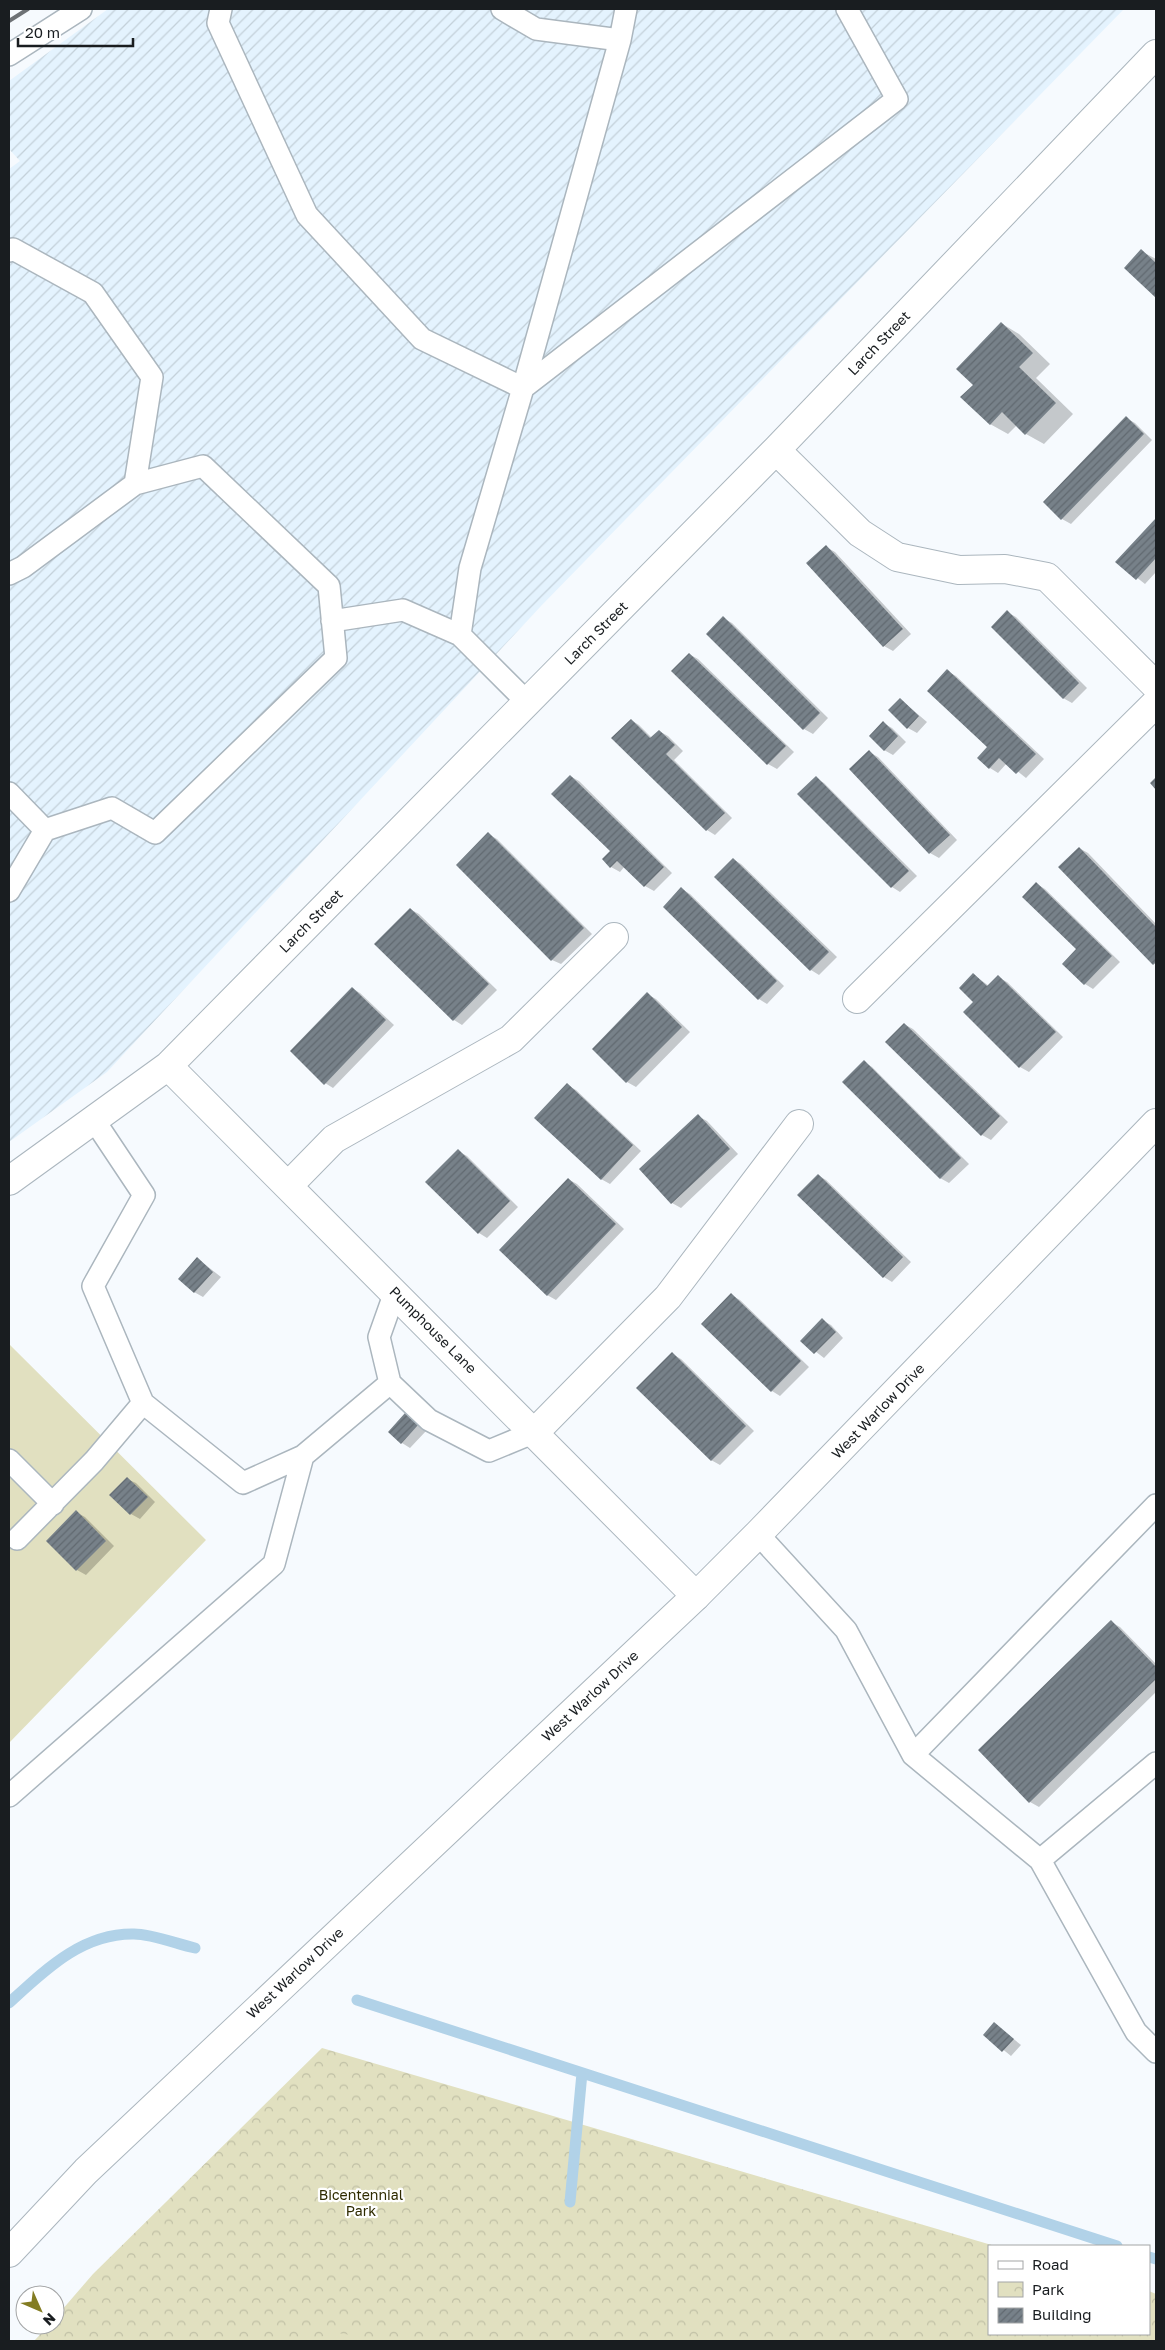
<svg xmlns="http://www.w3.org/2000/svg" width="1165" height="2350" font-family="'Golos Text',sans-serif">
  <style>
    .industrial { fill: url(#industrial-furrows) }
    .park { fill: url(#park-crowns) }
    .pitch { fill: #e1e0c0 }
    .shadow { fill: #0003 }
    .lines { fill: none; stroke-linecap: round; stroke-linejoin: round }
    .stream { stroke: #b1d2e8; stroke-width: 11 }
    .building { fill: url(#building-hatch) }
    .service-casing { stroke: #abb6be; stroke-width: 24 }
    .minor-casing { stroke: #abb6be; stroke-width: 30 }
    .tertiary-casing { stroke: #abb6be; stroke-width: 30 }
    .service { stroke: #fff; stroke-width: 21 }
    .minor { stroke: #fff; stroke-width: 28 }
    .tertiary { stroke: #fff; stroke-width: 28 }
    .rail { stroke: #6e7276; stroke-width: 4 }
    .labels { text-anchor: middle; stroke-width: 4.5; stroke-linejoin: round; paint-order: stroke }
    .street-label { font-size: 14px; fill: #191d20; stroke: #fff }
    .park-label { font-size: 14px; fill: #2f2b00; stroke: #fff }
  </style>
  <defs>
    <pattern id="industrial-furrows" width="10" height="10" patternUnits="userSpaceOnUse" patternTransform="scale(1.25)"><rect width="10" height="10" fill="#e4f3fe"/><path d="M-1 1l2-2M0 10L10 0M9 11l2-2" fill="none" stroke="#c3d0d9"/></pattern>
    <pattern id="park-crowns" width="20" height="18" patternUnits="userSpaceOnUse" patternTransform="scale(1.25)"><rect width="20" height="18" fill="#e1e0c0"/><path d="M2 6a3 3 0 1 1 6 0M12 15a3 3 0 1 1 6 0" fill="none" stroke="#c0c0a5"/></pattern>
    <pattern id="building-hatch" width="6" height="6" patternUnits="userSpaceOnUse" patternTransform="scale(1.25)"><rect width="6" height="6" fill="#778189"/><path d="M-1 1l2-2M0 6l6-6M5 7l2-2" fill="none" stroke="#616970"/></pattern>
  </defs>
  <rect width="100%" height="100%" fill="#f6fafe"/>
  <path class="industrial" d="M108,9h1016l-583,597 -434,466 -98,70v-973l11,-8 -11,-12v-68z"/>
  <path class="park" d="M322,2048l673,198h-6v88h160v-43l7,3v47h-1122l15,-16h6v-7l38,-44z"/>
  <path class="pitch" d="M9,1344l197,196 -197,203z
    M330,2332l63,9h-78z"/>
  <path class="shadow" d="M1141,251l15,8v38l-31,-29z
    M1001,323l18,11 31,30 -14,14 37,36 -29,30 -18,-10 -9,-9 -9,9 -18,-10 -15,-39z
    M1126,418l9,5 17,17 -81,84 -9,-5 -17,-17z
    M1156,519v53l-11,12 -28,-22z
    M826,547l9,5 76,82 -18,17 -9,-5z
    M1007,612l9,5 71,71 -15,15 -9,-5z
    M723,618l9,5 96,95 -15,16 -9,-5 -96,-95z
    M689,654l9,5 96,93 -17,17 -9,-5 -96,-93z
    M947,671l9,5 88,83 -18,19 -19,-15 -9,10 -8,-5 -1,-21z
    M900,699l27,23 -10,11 -9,-5z
    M631,720l8,5 13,13 7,-7 9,5 15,15 -9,9 58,58 -17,17 -8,-5z
    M883,723l9,5 14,14 -13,13 -9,-5z
    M869,752l9,5 79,83 -18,18 -9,-5 -80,-84z
    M570,776l9,5 93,92 -18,18 -9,-5 -20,-20 -5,6 -9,-5 1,-16z
    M816,778l8,5 93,93 -17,16 -8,-5z
    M488,834l9,5 95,95 -31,30 -9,-4z
    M1079,848l9,5 68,71v42z
    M733,859l8,5 96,93 -18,18 -8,-5z
    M1037,884l8,5 75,73 -27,27 -8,-5 -21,-20 14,-15z
    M682,889l8,5 94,92 -17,18 -8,-5z
    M410,909l9,5 78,76 -35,35 -8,-5z
    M974,975l15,11 9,-9 9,5 56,55 -34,35 -9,-5 -55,-55 10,-10z
    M352,988l8,5 34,32 -61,63 -8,-5z
    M647,994l9,5 34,33 -54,55 -9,-5z
    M904,1024l9,5 95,93 -17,18 -9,-5 -95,-93z
    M864,1062l8,5 97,97 -20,19 -9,-5z
    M567,1085l9,5 65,61 -31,33 -9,-5z
    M698,1116l9,5 31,33 -57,54 -9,-5 -31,-34z
    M458,1151l9,5 51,51 -31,31 -8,-5z
    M818,1175l8,5 85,82 -19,20 -8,-5z
    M568,1179l9,5 47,45 -68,71 -9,-5z
    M198,1259l23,18 -18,20 -9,-5z
    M731,1295l9,5 69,67 -29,29 -8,-5z
    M822,1320l9,5 12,13 -19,20 -22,-17z
    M672,1354l9,5 73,72 -34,34 -9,-5z
    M405,1415l21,16 -16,17 -8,-5z
    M127,1479l9,4 19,19 -15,17 -9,-5z
    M76,1512l9,5 29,29 -28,29 -9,-5z
    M1111,1622l9,5 36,37v28l-117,115 -9,-5 -50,-52z
    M995,2024l26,21 -10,11 -26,-21z"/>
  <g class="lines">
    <path class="stream" d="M357,2000l760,246
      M9,2003c36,-33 73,-70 125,-69 18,0 43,10 61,14
      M570,2202l12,-129
      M1149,2257l7,2"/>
  </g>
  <path class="building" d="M1141,249l15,14v35l-32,-30z
    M1001,322l32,31 -14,14 37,36 -31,32 -23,-23 -12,13 -30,-28 13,-12 -17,-16z
    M1126,416l18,18 -83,86 -18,-18z
    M1156,518v40l-20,22 -21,-18z
    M826,545l77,84 -20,18 -77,-84z
    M1007,610l72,73 -16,16 -72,-72z
    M723,616l97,97 -17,17 -97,-96z
    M689,653l97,93 -19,19 -96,-94z
    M947,669l89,85 -20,20 -17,-16 -10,11 -12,-11 10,-11 -60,-56z
    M900,698l19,18 -12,13 -19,-19z
    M631,719l19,19 9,-8 16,15 -9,9 59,59 -19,18 -95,-93z
    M883,721l15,15 -14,15 -15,-15z
    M869,750l81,85 -21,19 -80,-85z
    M570,775l94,92 -20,20 -27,-26 -7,7 -8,-9 8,-8 -59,-57z
    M816,776l93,95 -18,17 -94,-94z
    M1156,777v13l-6,-7z
    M488,832l96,96 -33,33 -95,-96z
    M1079,847l77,80v35l-3,3 -95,-98z
    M733,858l96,94 -19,19 -96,-94z
    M1036,882l76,74 -28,29 -22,-21 14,-15 -54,-52z
    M681,887l96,94 -19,19 -95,-93z
    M410,908l79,76 -36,37 -79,-77z
    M973,973l14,13 11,-11 58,57 -37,36 -56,-56 10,-10 -14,-14z
    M352,987l34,33 -62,65 -34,-34z
    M647,992l35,35 -56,56 -34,-34z
    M904,1023l96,93 -19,20 -96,-94z
    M864,1060l97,98 -21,21 -98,-97z
    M567,1083l66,62 -32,35 -67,-62z
    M698,1114l32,35 -59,55 -32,-35z
    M458,1149l52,52 -32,33 -53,-52z
    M818,1174l85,83 -20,21 -86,-83z
    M568,1178l48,46 -69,72 -48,-46z
    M197,1257l16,15 -19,21 -16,-14z
    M731,1293l70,68 -30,31 -70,-68z
    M822,1318l14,14 -22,22 -14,-13z
    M672,1352l74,74 -35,35 -75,-73z
    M405,1413l13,12 -17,19 -13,-12z
    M127,1477l21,20 -18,18 -21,-20z
    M76,1510l30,31 -30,30 -30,-30z
    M1111,1620l45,47v12l-127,124 -51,-53z
    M994,2022l20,17 -12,13 -19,-17z"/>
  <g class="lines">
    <g class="service-casing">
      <path id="service" d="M221,9l-3,14 89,192 115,124 101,49 374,-289 -50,-90
        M502,9l34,20 84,11
        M9,55l72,-46
        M9,251l4,-2 80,44 59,84 -17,107
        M9,574l14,-7 112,-83 68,-18 126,120 7,72 -181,175 -43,-25 -67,22 -36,61
        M332,621l71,-11 57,25
        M527,702l-67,-67 10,-67 53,-180 97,-348 6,-31
        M9,793l36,37
        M94,1120l50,75 -51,91 50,117 100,80 60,-27 87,-73
        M395,1292l-16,45 11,46 39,37 60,31 46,-19
        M9,1460l44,44
        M758,1534l88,96 67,125 127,105 116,-97
        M17,1539l77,-78 49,-58
        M913,1755l243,-250
        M9,1796l265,-232 29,-108
        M1040,1860l96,172 20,20"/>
    </g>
    <g class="minor-casing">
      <path id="minor" d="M776,450l84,83 37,24 62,13 46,-1 42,8 109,109
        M857,999l299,-296
        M168,1066l528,530
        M9,1181l159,-115 608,-616 380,-396
        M288,1186l46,-47 177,-100 103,-102
        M535,1432l133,-135 131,-173"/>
    </g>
    <g class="tertiary-casing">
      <path id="tertiary" d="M9,2253l77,-82 610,-575 62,-62 398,-411"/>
    </g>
    <use href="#service" class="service"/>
    <use href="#minor" class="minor"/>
    <use href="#tertiary" class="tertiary"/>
    <path class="rail" d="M9,21l19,-12"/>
  </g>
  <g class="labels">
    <g class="street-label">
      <text transform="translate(879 343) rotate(-46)" y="5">Larch Street</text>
      <text transform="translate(596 633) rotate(-45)" y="5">Larch Street</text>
      <text transform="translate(311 921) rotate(-45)" y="5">Larch Street</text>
      <text transform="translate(433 1330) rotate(45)" y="5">Pumphouse Lane</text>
      <text transform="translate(878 1411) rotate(-46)" y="5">West Warlow Drive</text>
      <text transform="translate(590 1696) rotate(-43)" y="5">West Warlow Drive</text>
      <text transform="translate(295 1973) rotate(-43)" y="5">West Warlow Drive</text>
    </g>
    <g class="park-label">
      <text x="361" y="2200">Bicentennial<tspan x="361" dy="16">Park</tspan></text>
    </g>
  </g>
  <rect width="1165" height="2350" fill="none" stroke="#191d20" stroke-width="20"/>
  <rect x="988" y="2245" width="162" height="90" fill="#ffffff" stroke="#a3a5a6"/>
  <rect x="998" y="2261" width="25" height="8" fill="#ffffff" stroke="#a3a5a6"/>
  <text x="1032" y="2270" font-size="15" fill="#191d20">Road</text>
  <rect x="998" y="2282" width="25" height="15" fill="url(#park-crowns)" stroke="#a3a5a6"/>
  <text x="1032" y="2295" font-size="15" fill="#191d20">Park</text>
  <rect x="998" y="2308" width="25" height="15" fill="url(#building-hatch)" stroke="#a3a5a6"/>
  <text x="1032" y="2320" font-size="15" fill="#191d20">Building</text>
  <g transform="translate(40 2310) rotate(135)"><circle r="24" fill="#ffffff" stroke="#a3a5a6"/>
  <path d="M0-4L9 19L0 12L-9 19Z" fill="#837c22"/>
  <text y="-8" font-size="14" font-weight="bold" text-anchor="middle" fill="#191d20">N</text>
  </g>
  <path d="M18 38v8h115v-8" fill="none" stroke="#191d20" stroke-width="2.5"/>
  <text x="25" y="38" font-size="15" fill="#191d20" stroke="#ffffff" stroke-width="4" paint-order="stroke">20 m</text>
</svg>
